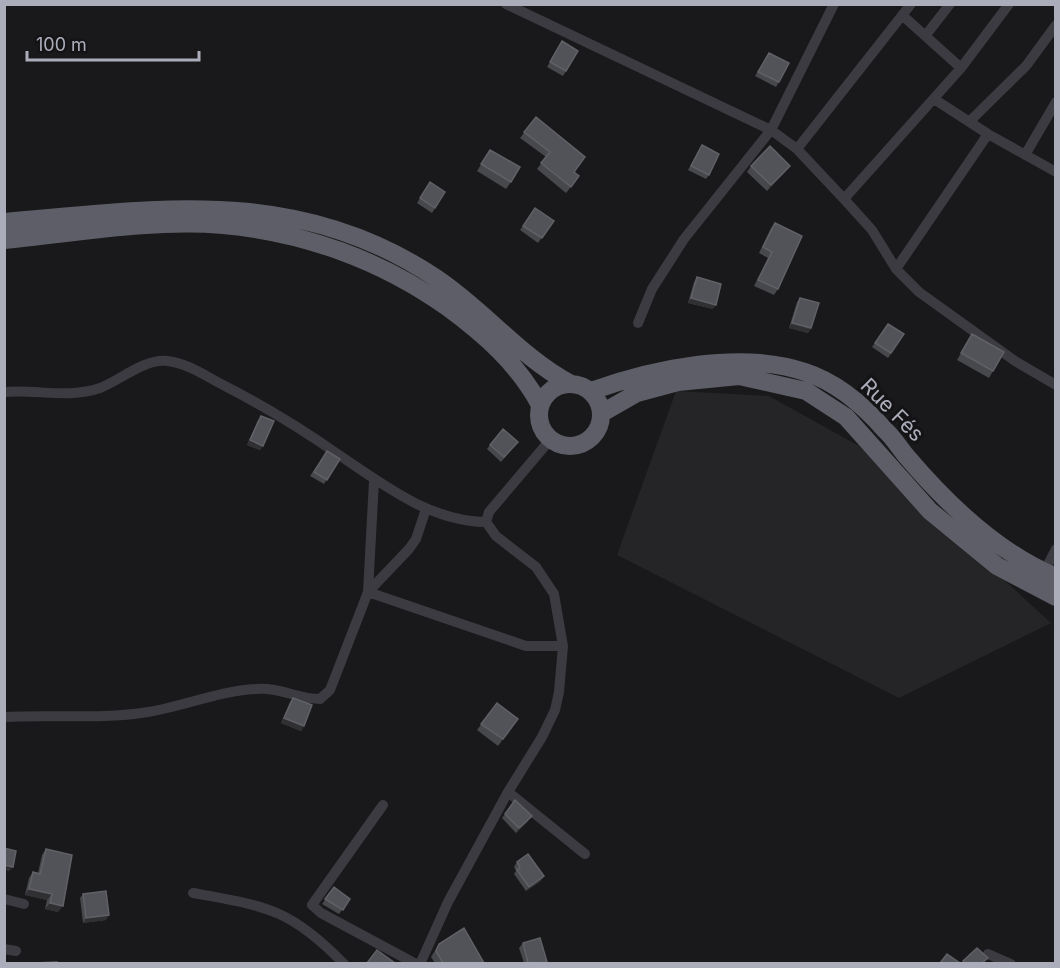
<svg xmlns="http://www.w3.org/2000/svg" width="1060" height="968" font-family="Inter,sans-serif">
  <style>
    .built { fill: #252427 }
    .lines { fill: none; stroke-linecap: round; stroke-linejoin: round }
    .minor { stroke: #3b3b41; stroke-width: 10 }
    .trunk { stroke: #5d5e67; stroke-width: 18 }
    .wall { fill: #47484c }
    .shaded-wall { fill: #303033 }
    .building { fill: #525358; stroke: #606167; stroke-width: 1.5 }
    .labels { text-anchor: middle; stroke-width: 6; stroke-linejoin: round; paint-order: stroke }
    .street-label { font-size: 21px; fill: #abadba; stroke: #141315 }
  </style>
  <rect width="100%" height="100%" fill="#19181a"/>
  <path class="built" d="M676,391l93,5 90,50 192,177 -152,75 -282,-143z"/>
  <g class="lines">
    <path class="minor" d="M506,4l265,126 26,19 47,50 28,31 24,39 23,23 96,69 41,24
      M902,15l59,53
      M926,35l24,-31
      M969,122l57,-56 30,-41
      M988,134l68,38
      M797,149l114,-145
      M1025,155l31,-53
      M844,199l117,-131 48,-64
      M896,269l92,-135 -54,-35
      M638,323l14,-34 32,-50 87,-109 63,-126
      M4,392c33,-3 64,7 96,-4 21,-8 43,-29 67,-27 21,2 40,16 58,25 39,20 78,44 114,69 45,30 90,66 147,67
      M374,481l-6,111 158,54h37
      M1044,572l12,-23
      M4,717c48,-3 96,3 144,-5 36,-6 71,-21 108,-23 24,-2 42,10 64,10l10,-9 38,-98 41,-43 7,-10 10,-30
      M508,792l77,62
      M383,805l-71,100 9,8 95,51
      M193,893c72,13 97,15 151,71
      M4,899l20,5
      M4,949l12,2
      M988,954l23,10
      M420,964l28,-62 60,-110 34,-55 13,-27 4,-18 4,-46 -9,-52 -18,-27 -40,-31 -10,-14 3,-10 61,-72"/>
    <path class="trunk" d="M4,222c155,-13 293,-37 432,56 48,32 84,79 135,106
      M4,240c72,-7 147,-21 219,-15 80,7 158,35 224,82 37,27 71,57 93,98
      M539 415a31 31 0 1 1 62 0a31 31 0 1 1-62 0Z
      M591,391c62,-22 149,-41 214,-19 31,10 59,34 80,58 9,8 15,19 23,28 40,47 90,95 148,119
      M602,413l35,-20 41,-11 61,-6 67,15 40,26 84,94 67,55 59,31"/>
  </g>
  <path class="wall" d="M562,41l4,30 -3,5 -16,-9z
    M769,53l10,29 -3,5 -21,-11z
    M536,117l49,40 -11,15 1,10 -9,11 -29,-24 9,-12 -26,-19z
    M702,145l7,30 -3,4 -18,-9z
    M490,150l21,32 -5,7 -29,-18z
    M751,166l34,6 -18,19 -20,-19z
    M430,182l15,10 -13,21 -15,-10z
    M535,208l19,13 -16,22 -18,-13z
    M775,223l3,66 -4,6 -20,-9 14,-28 -9,-5 12,-25z
    M697,277l16,32 -25,-6 6,-21z
    M800,298l11,30 -3,5 -19,-5 8,-26z
    M888,324l16,10 -16,24 -16,-11z
    M972,334l21,37 -4,7 -32,-18z
    M261,416l2,30 -3,4 -13,-5 11,-25z
    M518,442l-17,20 -14,-13 3,-4z
    M327,451l13,8 -16,25 -14,-8z
    M293,698l11,28 -3,5 -20,-8 9,-21z
    M497,703l21,16 -20,27 -21,-16z
    M515,800l13,21 -12,12 -14,-15z
    M46,849l12,63 -13,-3 2,-9 -22,-5 4,-17 4,-6 5,1 4,-18z
    M517,862l24,19 -15,10 -12,-17 2,-3 -2,-4z
    M334,887l16,12 -11,15 -17,-10z
    M83,894l23,26 -23,3 -3,-25z
    M523,943l24,19 -1,1h-22l-5,-15z
    M439,944l45,19h-49l-4,-6z"/>
  <path class="shaded-wall" d="M790,166l-5,6 -18,19 4,-6z
    M691,298l25,7 -3,4 -25,-6z
    M792,323l19,5 -3,5 -19,-5z
    M250,440l13,6 -3,4 -13,-5z
    M284,718l20,8 -3,5 -20,-8z
    M532,816l-4,5 -12,12 3,-5z
    M4,865l9,2 -4,4 -5,-1z
    M544,876l-3,5 -15,10 3,-4z
    M29,889l23,5 -5,6 -22,-5z
    M50,903l13,3 -5,6 -13,-3z
    M109,915l-3,5 -23,3 3,-5z"/>
  <path class="building" d="M562,41l16,10 -12,20 -16,-9z
    M769,53l20,10 -10,19 -21,-10z
    M536,117l49,40 -11,15 5,4 -8,11 -30,-24 9,-11 -26,-20z
    M702,145l17,9 -10,21 -18,-9z
    M770,146l20,20 -19,19 -20,-19z
    M490,150l30,17 -9,15 -30,-18z
    M430,182l15,10 -10,16 -15,-10z
    M535,208l19,13 -12,17 -19,-12z
    M775,223l27,13 -24,53 -20,-9 14,-28 -9,-5z
    M697,277l24,7 -5,21 -25,-7z
    M800,298l19,5 -8,25 -19,-5z
    M888,324l16,10 -13,19 -16,-10z
    M972,334l32,18 -11,19 -32,-18z
    M261,416l13,5 -11,25 -13,-6z
    M503,429l15,13 -14,15 -14,-12z
    M327,451l13,8 -13,21 -13,-8z
    M293,698l19,7 -8,21 -20,-8z
    M497,703l21,16 -15,20 -22,-15z
    M515,800l17,16 -13,12 -14,-14z
    M4,848l12,3 -3,16 -9,-2z
    M46,849l26,6 -9,51 -13,-3 2,-9 -23,-5 4,-17 7,2z
    M528,854l16,22 -15,11 -12,-17 3,-3 -3,-5z
    M334,887l16,12 -7,11 -18,-11z
    M106,891l3,24 -23,3 -3,-24z
    M464,928l20,35h-41l-7,-12 3,-7z
    M540,938l7,24 -4,1h-15l-5,-20z
    M977,948l11,10 -6,5h-17l-2,-2z
    M377,950l18,13h-28z
    M947,954l13,9h-20z
    M57,962v1h-23z"/>
  <g class="labels">
    <g class="street-label">
      <text transform="translate(892 410) rotate(45)" y="7">Rue Fés</text>
    </g>
  </g>
  <rect width="1060" height="968" fill="none" stroke="#abadba" stroke-width="12"/>
  <path d="M27 51v9h172v-9" fill="none" stroke="#abadba" stroke-width="3"/>
  <text x="36" y="51" font-size="18" fill="#abadba" stroke="#141315" stroke-width="4.5" paint-order="stroke">100 m</text>
</svg>
